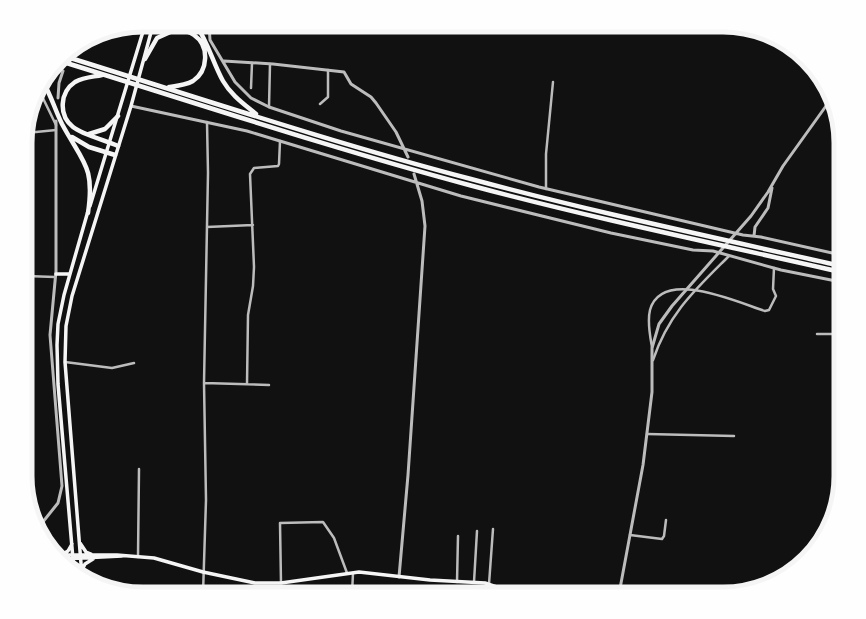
<svg xmlns="http://www.w3.org/2000/svg" width="866" height="619" font-family="'PT Sans',sans-serif">
  <style>
    .lines { fill: none; stroke-linecap: round; stroke-linejoin: round }
    .minor { stroke: #bcbcbc; stroke-width: 2.5 }
    .tertiary { stroke: #bcbcbc; stroke-width: 3 }
    .secondary { stroke: #f5f5f5; stroke-width: 3.5 }
    .motorway { stroke: #f5f5f5; stroke-width: 4.5 }
    .rim { fill: none; stroke: #f5f5f5; stroke-width: 5 }
  </style>
  <rect width="100%" height="100%" fill="#111"/>
  <g class="lines">
    <path class="minor" d="M251,88l1,-25
      M39,90l17,35
      M320,104l8,-7v-27
      M269,107l1,-43
      M26,133l30,-3
      M546,189v-35l7,-72
      M207,227l46,-2
      M26,276l29,1
      M841,294l-2,28 2,3
      M817,334h24
      M652,347c-2,-11 -5,-25 -2,-37 12,-43 89,-7 115,1l4,-1 7,-14 -3,-7 1,-21
      M653,360c16,-47 42,-70 76,-104
      M65,362l47,6 22,-5
      M204,383l65,2
      M247,384l1,-69 5,-29 1,-19 -4,-93 4,-6 24,-2 1,-2 1,-23
      M647,434l87,2
      M630,535l32,4 2,-3 2,-16
      M138,557l1,-88
      M457,582l1,-46
      M474,582l3,-51
      M281,583l-1,-60 43,-1 11,16 13,35
      M489,584l4,-55
      M203,594l3,-94 -2,-117 4,-210 -1,-51
      M352,594l1,-21
      M494,594l1,-8"/>
    <path class="tertiary" d="M209,25l1,15 25,42 16,16 18,9 72,24 198,56 204,48 18,2 80,18
      M224,61l49,3 71,8 7,12 20,13 5,6 20,29 12,25
      M58,98l1,-15 4,-12
      M131,106l116,25 214,65 150,37 82,17 20,1 68,19 60,12
      M754,236l1,-9 13,-19 4,-20
      M38,528l20,-25 4,-17 -12,-151 6,-64v-150
      M399,577l9,-102 17,-249 -3,-25 -8,-27
      M619,594l24,-129 9,-73v-44l7,-24 13,-18 79,-90 17,-24 15,-26 48,-67"/>
    <path class="secondary" d="M90,206l55,-181
      M56,274h14
      M80,543l6,9 5,2
      M63,554l5,-3 4,-7
      M58,555h59l37,3 49,14 52,11h26l78,-11 71,8 55,3 32,11
      M62,559l60,-3
      M63,560l7,4 3,5
      M82,570l3,-6 8,-5
      M74,571l-16,-187 -1,-39 1,-21 6,-29 24,-84
      M82,576l-17,-214 1,-36 6,-30 59,-190 22,-81"/>
    <path class="motorway" d="M168,25c9,3 19,5 26,10 16,11 14,36 -1,46 -7,4 -16,5 -24,6
      M196,25c12,17 17,38 27,56 8,14 21,23 33,33
      M64,56c135,42 270,87 407,123 122,33 246,59 370,87
      M145,59l12,-21 20,-9
      M60,61c136,42 271,87 409,124 123,33 248,59 372,87
      M102,75c-9,2 -18,2 -27,7 -15,10 -17,33 -2,45 10,8 32,13 45,19
      M43,82c8,13 12,28 19,42 21,39 33,42 26,89
      M89,134l16,-5 13,-13
      M72,137l17,10 26,8"/>
  </g>
  <path d="M0 0H866V619H0ZM143 32H723A111 111 0 0 1 834 143V476A111 111 0 0 1 723 587H143A111 111 0 0 1 32 476V143A111 111 0 0 1 143 32Z" fill="#fefefe" fill-rule="evenodd"/>
  <path class="rim" d="M143 32H723A111 111 0 0 1 834 143V476A111 111 0 0 1 723 587H143A111 111 0 0 1 32 476V143A111 111 0 0 1 143 32Z"/>
</svg>
